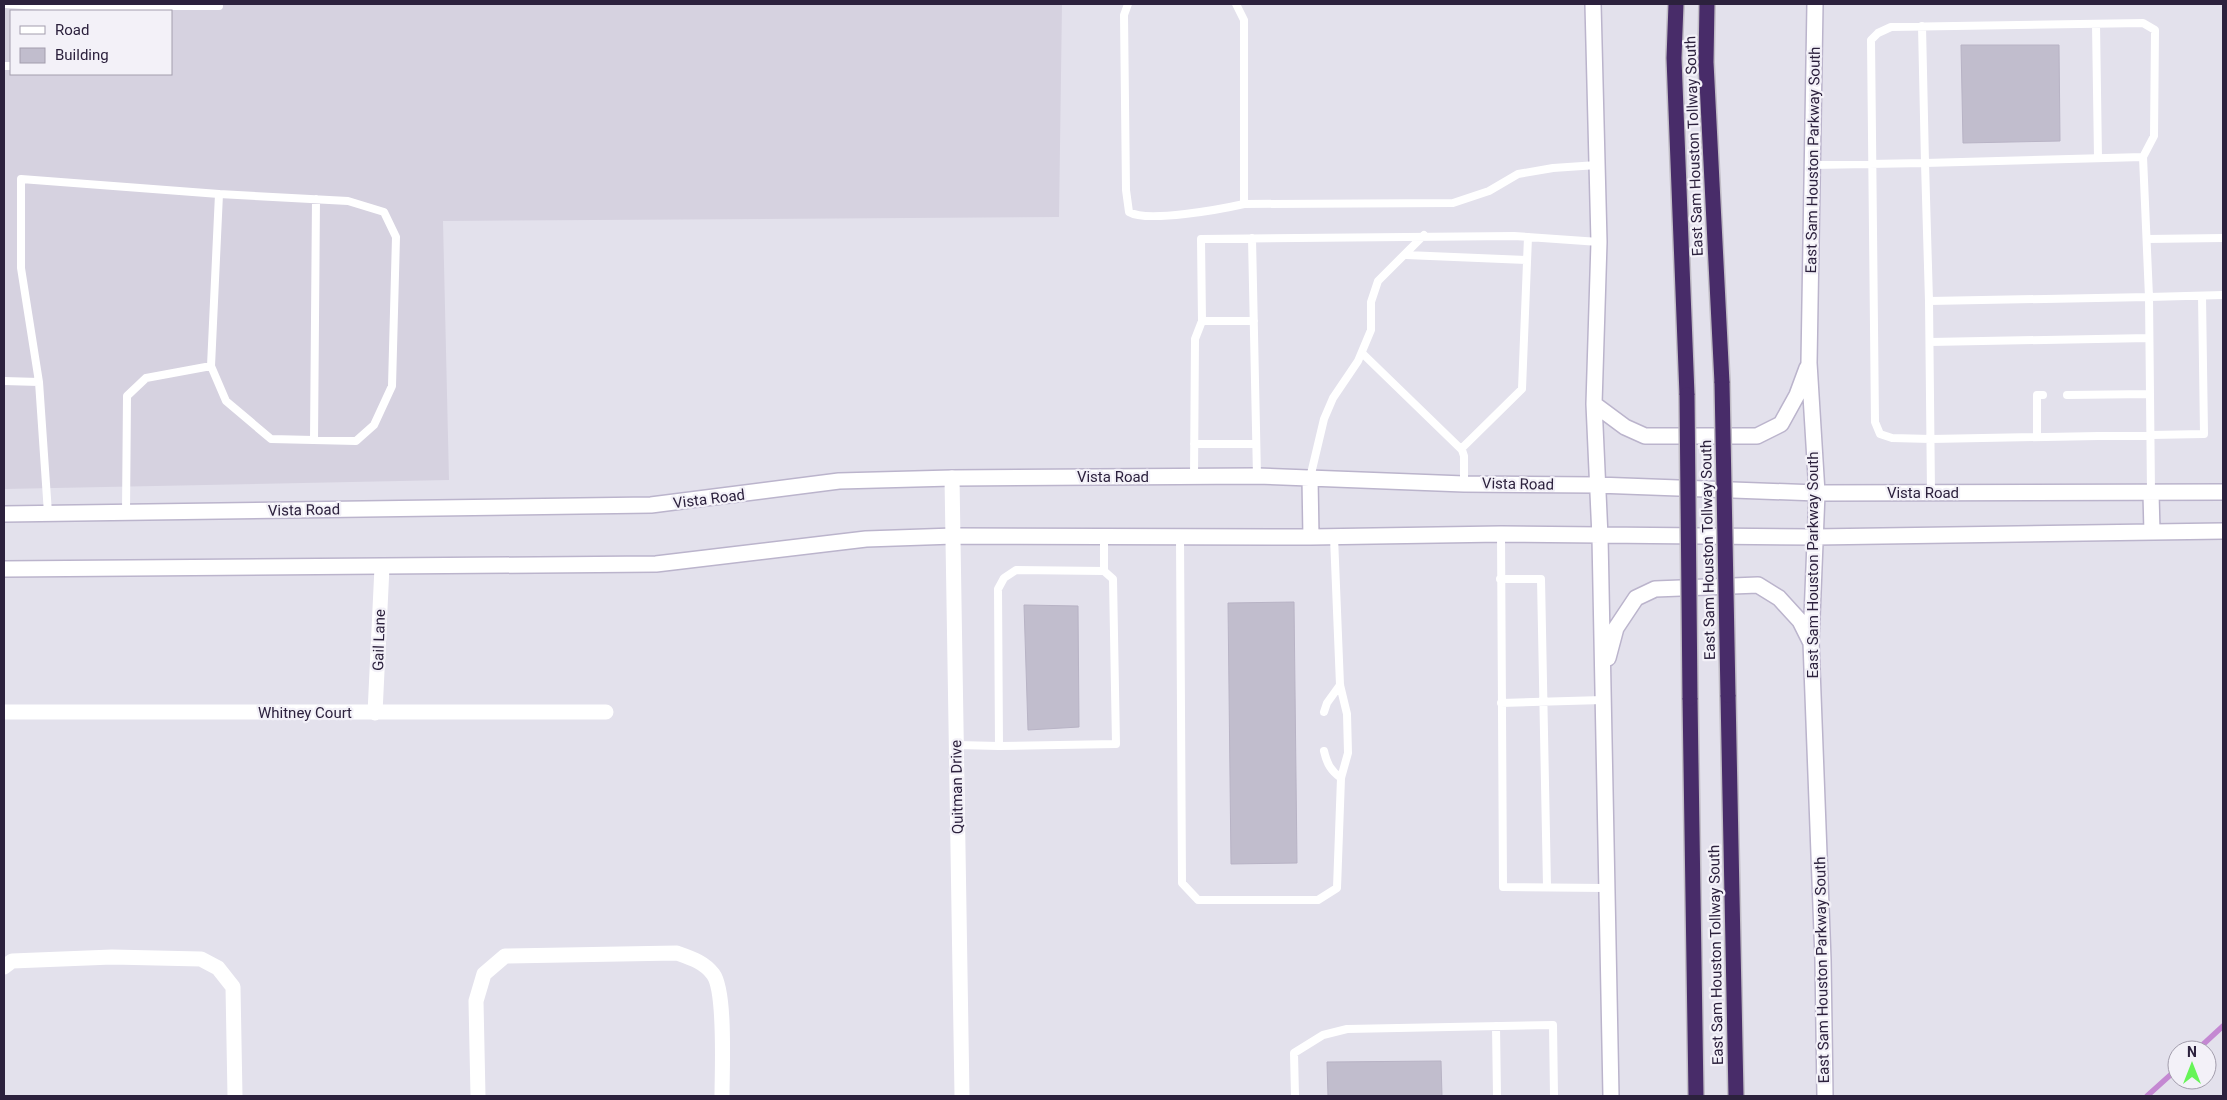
<svg xmlns="http://www.w3.org/2000/svg" width="2227" height="1100" font-family="Roboto,sans-serif">
  <style>
    .built { fill: #d6d2e0; fill-rule: evenodd }
    .lines { fill: none; stroke-linecap: round; stroke-linejoin: round }
    .stream { stroke: #c488d2; stroke-width: 5.5 }
    .building { fill: #c1bdcd; stroke: #b8b3c5 }
    .secondary-casing { stroke: #bbb4cc; stroke-width: 18 }
    .highway-casing { stroke: #c0bcc5; stroke-width: 18 }
    .lane { stroke: #fff; stroke-width: 8 }
    .street { stroke: #fff; stroke-width: 15 }
    .secondary { stroke: #fff; stroke-width: 15 }
    .highway { stroke: #482c69; stroke-width: 15 }
    .highway-bridge-casing { stroke: #c0bcc5; stroke-width: 18; stroke-linecap: butt }
    .highway-bridge { stroke: #482c69; stroke-width: 15 }
    .labels { text-anchor: middle; stroke-width: 4.5; stroke-linejoin: round; paint-order: stroke }
    .street-label { font-size: 15px; fill: #2c213d; stroke: #f3f1f8 }
  </style>
  <rect width="100%" height="100%" fill="#e3e1ec"/>
  <path class="built" d="M4,4h1058l-3,213 -616,4 6,259 -445,9zM11,11h160v63h-160z"/>
  <g class="lines">
    <path class="stream" d="M2197,1050l26,-24
      M2147,1096l30,-27"/>
  </g>
  <path class="building" d="M1961,45h98l1,96 -97,2z
    M1294,602l3,261 -66,1 -3,-261z
    M1024,605l54,1 1,121 -51,3z
    M1441,1061l1,35h-114l-1,-34z"/>
  <g class="lines">
    <g class="secondary-casing">
      <path id="secondary" d="M1593,4l6,238 -5,162 6,133 11,559
        M1815,4l-6,359 8,130 -6,149 12,318 2,136
        M1594,404l31,23 20,9h112l24,-12 16,-29 10,-27
        M1310,478l1,59
        M2151,493l1,39
        M4,514l647,-9 188,-24 113,-3 305,-2 207,8 133,1 220,8 406,-1
        M4,569l652,-5 210,-25 88,-3 357,1 190,-3 314,3 408,-6
        M1608,658l8,-30 20,-30 19,-9 103,-4 21,13 21,23 10,20"/>
    </g>
    <g class="highway-casing">
      <path id="highway" d="M1676,4l-2,54 13,337
        M1707,4l-1,58 16,321
        M1728,695l8,401
        M1690,698l6,398"/>
    </g>
    <path class="lane" d="M4,4l42,2 5,5
      M1128,4l-4,11 2,175 3,22c18,11 93,-3 115,-8
      M1236,4l8,16v184l209,-1 36,-12 29,-17 35,-6 44,-3
      M46,6h173
      M2096,24l2,134
      M1922,26l3,137 218,-6
      M4,66h7
      M1812,165l113,-2 4,138 2,192
      M1252,238l5,238
      M2147,239l76,-1
      M1406,255l121,5
      M2202,296l2,138 -273,5 -39,-1 -12,-4 -5,-12 -4,-382 7,-7 13,-6 252,-4 12,7 -1,106 -11,21 6,140 74,-2
      M1929,301l220,-4 2,196
      M1202,321h52
      M1930,342l219,-4
      M1362,353l100,97 2,6v28
      M211,366l15,35 45,38 85,2 18,-16 18,-39 4,-149 -12,-25 -36,-11 -129,-7
      M4,381l35,1
      M2067,395l83,-1
      M2037,437v-42h6
      M314,440l2,-241
      M1194,444h62
      M1461,449l61,-60 6,-152
      M1194,476l1,-137 7,-18 -1,-82 313,-3 85,6
      M1310,478l14,-59 9,-21 25,-37 13,-31v-28l7,-21 46,-46
      M48,513l-9,-131 -18,-114v-89l198,15 -8,172 -65,12 -19,18 -1,116
      M1501,534l2,353 102,1
      M1180,537l2,346 16,17h120l19,-12 4,-110 7,-25 -1,-39 -7,-29 -6,-148
      M1500,579h41l6,307
      M1501,703l102,-3
      M1324,712l3,-9 13,-18
      M957,745l42,1 -1,-157 6,-11 12,-8 88,1v-34
      M999,746l117,-2 -3,-165 -9,-8
      M1324,751c3,13 7,20 17,27
      M1496,1026l1,70
      M1295,1096l-1,-43 29,-18 24,-6 206,-4 1,71"/>
    <path class="street" d="M952,478l10,618
      M4,712h602
      M375,713l7,-146
      M4,967l8,-6 100,-4 89,2 17,9 15,19 2,109
      M478,1096l-2,-95 8,-27 21,-18 172,-3c14,5 27,9 36,21 13,17 9,97 9,122"/>
    <use href="#secondary" class="secondary"/>
    <use href="#highway" class="highway"/>
    <g class="highway-bridge-casing">
      <path id="highway-bridge" d="M1722,383l6,312
        M1687,395l3,303"/>
    </g>
    <use href="#highway-bridge" class="highway-bridge"/>
  </g>
  <g class="labels">
    <g class="street-label">
      <text transform="translate(1694 146) rotate(-92)" y="5">East Sam Houston Tollway South</text>
      <text transform="translate(1813 160) rotate(-89)" y="5">East Sam Houston Parkway South</text>
      <text x="1113" y="482">Vista Road</text>
      <text transform="translate(1518 484) rotate(1)" y="5">Vista Road</text>
      <text x="1923" y="498">Vista Road</text>
      <text transform="translate(709 499) rotate(-7)" y="5">Vista Road</text>
      <text transform="translate(304 510) rotate(-1)" y="5">Vista Road</text>
      <text transform="translate(1708 550) rotate(-91)" y="5">East Sam Houston Tollway South</text>
      <text transform="translate(1813 565) rotate(-90)" y="5">East Sam Houston Parkway South</text>
      <text transform="translate(379 640) rotate(-88)" y="5">Gail Lane</text>
      <text x="305" y="718">Whitney Court</text>
      <text transform="translate(957 787) rotate(-91)" y="5">Quitman Drive</text>
      <text transform="translate(1716 955) rotate(-91)" y="5">East Sam Houston Tollway South</text>
      <text transform="translate(1822 970) rotate(-91)" y="5">East Sam Houston Parkway South</text>
    </g>
  </g>
  <rect width="2227" height="1100" fill="none" stroke="#2c213d" stroke-width="10"/>
  <rect x="10" y="10" width="162" height="65" fill="#f3f1f8" stroke="#a39ead"/>
  <rect x="20" y="26" width="25" height="8" fill="#ffffff" stroke="#a39ead"/>
  <text x="55" y="35" font-size="15" fill="#2c213d">Road</text>
  <rect x="20" y="48" width="25" height="15" fill="#c1bdcd" stroke="#a39ead"/>
  <text x="55" y="60" font-size="15" fill="#2c213d">Building</text>
  <g transform="translate(2192 1065)"><circle r="24" fill="#f3f1f8" stroke="#a39ead"/>
  <path d="M0-4L9 19L0 12L-9 19Z" fill="#66f457"/>
  <text y="-8" font-size="14" font-weight="bold" text-anchor="middle" fill="#2c213d">N</text>
  </g>
</svg>
